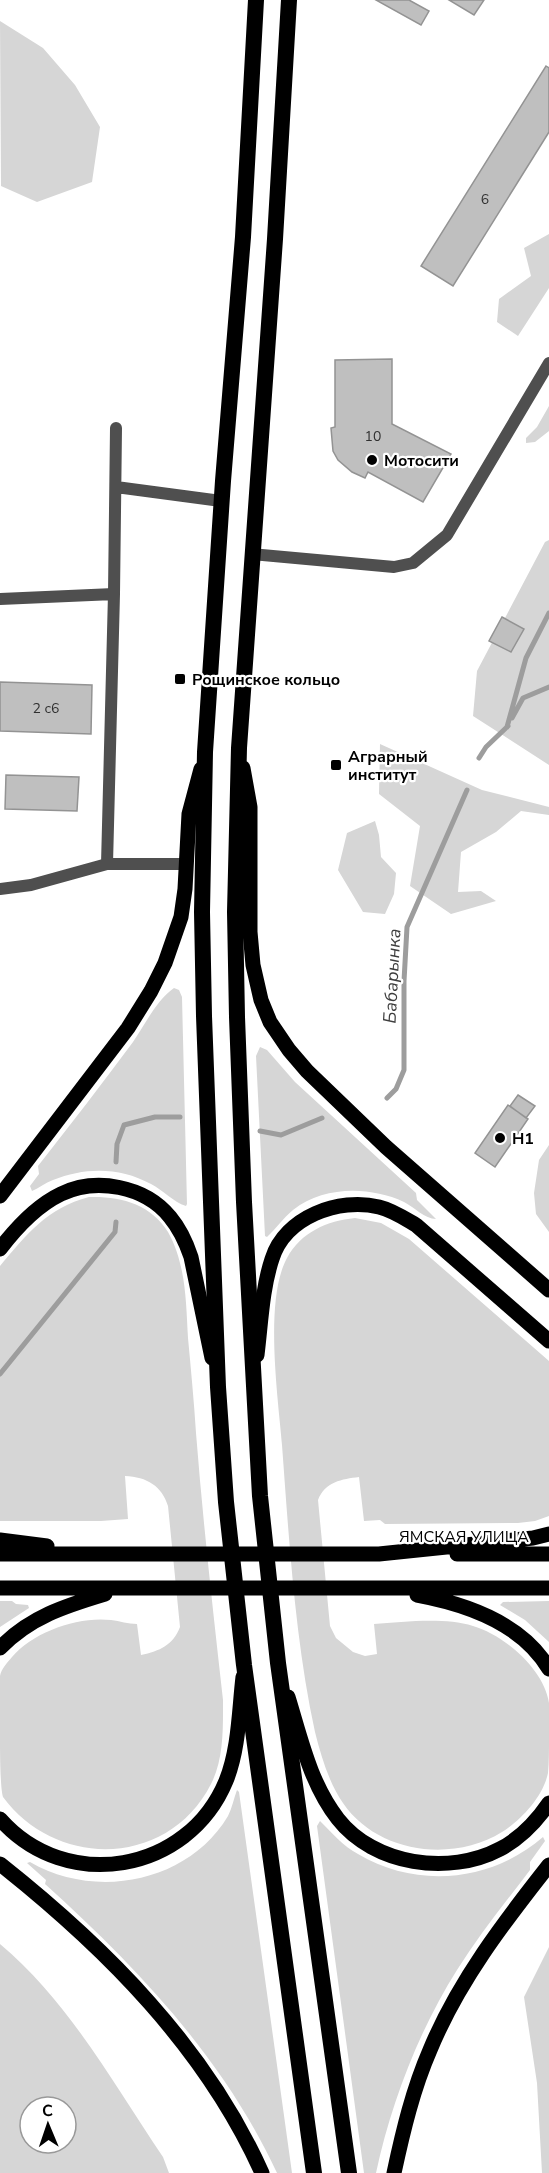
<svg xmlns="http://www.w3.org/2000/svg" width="549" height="2173" font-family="'Nunito Sans',sans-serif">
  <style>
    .green { fill: #d6d6d6; fill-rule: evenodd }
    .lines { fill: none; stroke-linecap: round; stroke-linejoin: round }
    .stream { stroke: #9d9d9d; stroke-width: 5 }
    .building { fill: #bfbfbf; stroke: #939393; stroke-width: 1.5 }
    .minor { stroke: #4f4f4f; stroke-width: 12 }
    .tertiary { stroke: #4f4f4f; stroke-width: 12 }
    .primary { stroke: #000; stroke-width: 15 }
    .trunk { stroke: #000; stroke-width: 16 }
    .poi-dot { fill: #000; stroke: #fff; stroke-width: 2 }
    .labels { text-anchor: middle; stroke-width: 4.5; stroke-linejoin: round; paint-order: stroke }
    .number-label { font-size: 14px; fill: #303030 }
    .poi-label { font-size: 16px; font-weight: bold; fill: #000; stroke: #fff; text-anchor: start }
    .street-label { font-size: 16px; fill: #000; stroke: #fff }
    .water-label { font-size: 18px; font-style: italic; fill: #3e3e3e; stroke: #fff }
  </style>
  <rect width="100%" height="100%" fill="#fff"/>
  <path class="green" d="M0,21l43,27 32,37 25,42 -8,55 -55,20 -36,-16z
    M549,234v54l-31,48 -21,-14 2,-23 32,-23 -7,-28z
    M549,406v25l-14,11 -9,1v-5l11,-11z
    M549,540v225l-76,-49 4,-45 68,-129z
    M380,744l102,46 67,17v8l-28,-4 -25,21 -35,20 -3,40 23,-1 15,10 -45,13 -41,-28 10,-60 -41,-32z
    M375,821l4,14 2,22 15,16 -2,21 -9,20 -22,-2 -25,-42 9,-37z
    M174,988l5,2 3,7 5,207 -1,2c-13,-4 -23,-16 -35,-22 -31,-17 -66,-17 -98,-4 -8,3 -14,8 -21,11l-2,-5 9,-12 -1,-8c32,-41 64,-82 95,-124 13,-19 23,-41 41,-54z
    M260,1047l7,3 28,32 121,111 1,7 19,19c-11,0 -22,-12 -32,-17 -35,-16 -80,-16 -111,8 -10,8 -17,19 -26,27l-2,-1 -9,-180z
    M549,1145v87l-13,-18 -2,-21 5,-33z
    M89,1197c31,-1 62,7 79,35 18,32 18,70 20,106 3,32 6,64 8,95 7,89 17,178 27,267 0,28 1,59 -12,84 -42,83 -154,86 -208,13 -3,-10 -3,-48 -3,-62 0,-19 0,-41 0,-59 1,-7 8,-14 12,-19 21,-25 66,-41 99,-37 9,1 17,4 26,4l4,31c19,-4 32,-10 39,-28l-12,-121c-6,-20 -21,-29 -43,-30l3,43 -27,2h-101v-255c27,-32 47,-58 89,-69z
    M355,1218l26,5 28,16 140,122v155l-14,5 -17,2 -133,1 -5,-4 -16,1 -5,-44c-17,2 -34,5 -41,23l12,126 6,12 17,14 12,4 12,-2 -3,-30c30,-2 70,-7 99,2 31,9 71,43 76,77 0,11 0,24 0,35 0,11 0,24 -1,35 -5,24 -27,47 -46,59 -50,31 -125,21 -159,-29 -14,-20 -22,-47 -28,-71 -20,-92 -26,-193 -33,-287 -4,-48 -18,-145 5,-187 14,-26 40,-37 68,-40z
    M0,1601h12l4,3 12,1 1,3 -29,19z
    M549,1601v41l-24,-22 -25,-15 3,-3z
    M237,1790l2,2 53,381h-15c-53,-114 -140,-206 -232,-289l1,-4 -19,-17 3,-1c65,38 158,21 198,-46 4,-8 6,-18 9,-26z
    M320,1821c12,12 23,25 38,33 59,35 133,28 185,-17l2,4 -15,21v8c-25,33 -51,65 -73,100 -38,60 -66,133 -81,203h-12l-47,-347z
    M0,1944c69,58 113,139 163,213l6,16h-169zM30,2107h36v36h-36z
    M549,1947v226h-7l-5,-90 -13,-86z"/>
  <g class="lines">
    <path class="stream" d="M512,718l11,-20 26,-11
      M507,727l19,-69 23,-45
      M479,758l7,-11 22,-21
      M387,1098l9,-9 8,-19v-89l3,-54 60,-137
      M260,1131l21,4 41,-17
      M116,1162l1,-18 7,-19 31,-8h25
      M0,1374l115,-142 1,-10"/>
  </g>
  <path class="building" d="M376,0h33l20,11 -8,14z
    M449,0h35l-10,15z
    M546,66l3,2v64l-96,154 -32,-20z
    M392,359v65l59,30 -28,48 -55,-30 -3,6 -13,-6 -14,-12 -5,-9 -2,-23 4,-1v-67z
    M502,617l22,12 -13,23 -22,-11z
    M0,682l92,3 -1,49 -91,-3z
    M6,775l73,2 -2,34 -72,-2z
    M518,1095l17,11 -9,12 -16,-12z
    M508,1105l20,14 -33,48 -20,-14z"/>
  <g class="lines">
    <path class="minor" d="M116,487l105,14
      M0,599l114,-5
      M107,864l7,-270 2,-166
      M0,889l31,-4 76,-21h79"/>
    <path class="tertiary" d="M252,554l142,13 19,-4 34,-28 102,-172"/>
    <path class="primary" d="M243,768l7,39v125l3,33 8,35 9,22 19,28 18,21 79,76 163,143
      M0,1196l128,-168 23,-37 14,-28 16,-46 4,-28 4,-75 12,-45
      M0,1249c16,-21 36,-43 61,-55 35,-17 84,-8 109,23 10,12 16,25 21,40l21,101
      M257,1355c4,-32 5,-66 15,-96 13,-42 67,-62 107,-52 13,3 25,11 37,18l133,116
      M0,1540l47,6
      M0,1554h379l154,-16 16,-4
      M457,1554h92
      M0,1588h549
      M417,1595c49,9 105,28 132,74
      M0,1648c30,-31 65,-42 105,-54
      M288,1697c13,42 22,86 50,122 36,46 111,57 162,30 21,-11 36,-27 49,-46
      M0,1819c66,75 188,54 226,-38 13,-32 13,-70 17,-104
      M0,1864c106,84 206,184 262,309
      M394,2173c9,-42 19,-84 36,-123 28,-68 74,-128 119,-185"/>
    <path class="trunk" d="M256,0l-13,237 -20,244 -18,271 -3,160 2,104 14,371 8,115 18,163 70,508
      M289,0l-14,239 -36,509 -4,164 2,105 7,185 16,294 18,167 71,510"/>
  </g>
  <g class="poi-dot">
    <circle cx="372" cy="460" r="6"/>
    <rect x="174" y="673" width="12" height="12" rx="3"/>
    <rect x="330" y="759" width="12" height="12" rx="3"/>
    <circle cx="500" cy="1138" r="6"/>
  </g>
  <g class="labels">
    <g class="number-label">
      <text x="485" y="204">6</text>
      <text x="373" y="441">10</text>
      <text x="46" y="713">2 с6</text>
    </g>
    <g class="poi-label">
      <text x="384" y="466">Мотосити</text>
      <text x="192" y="685">Рощинское кольцо</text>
      <text x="348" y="762">Аграрный<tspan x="348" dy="18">институт</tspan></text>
      <text x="512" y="1144">Н1</text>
    </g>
    <g class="street-label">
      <text x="464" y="1542">ЯМСКАЯ УЛИЦА</text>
    </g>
    <g class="water-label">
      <text transform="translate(392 976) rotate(-87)" y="6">Бабарынка</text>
    </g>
  </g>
  <g transform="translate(48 2125) rotate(358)"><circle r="28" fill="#ffffff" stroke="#999999" stroke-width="1.5"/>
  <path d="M0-4.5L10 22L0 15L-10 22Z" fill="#000000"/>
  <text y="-9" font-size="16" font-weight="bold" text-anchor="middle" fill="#000000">С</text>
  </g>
</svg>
